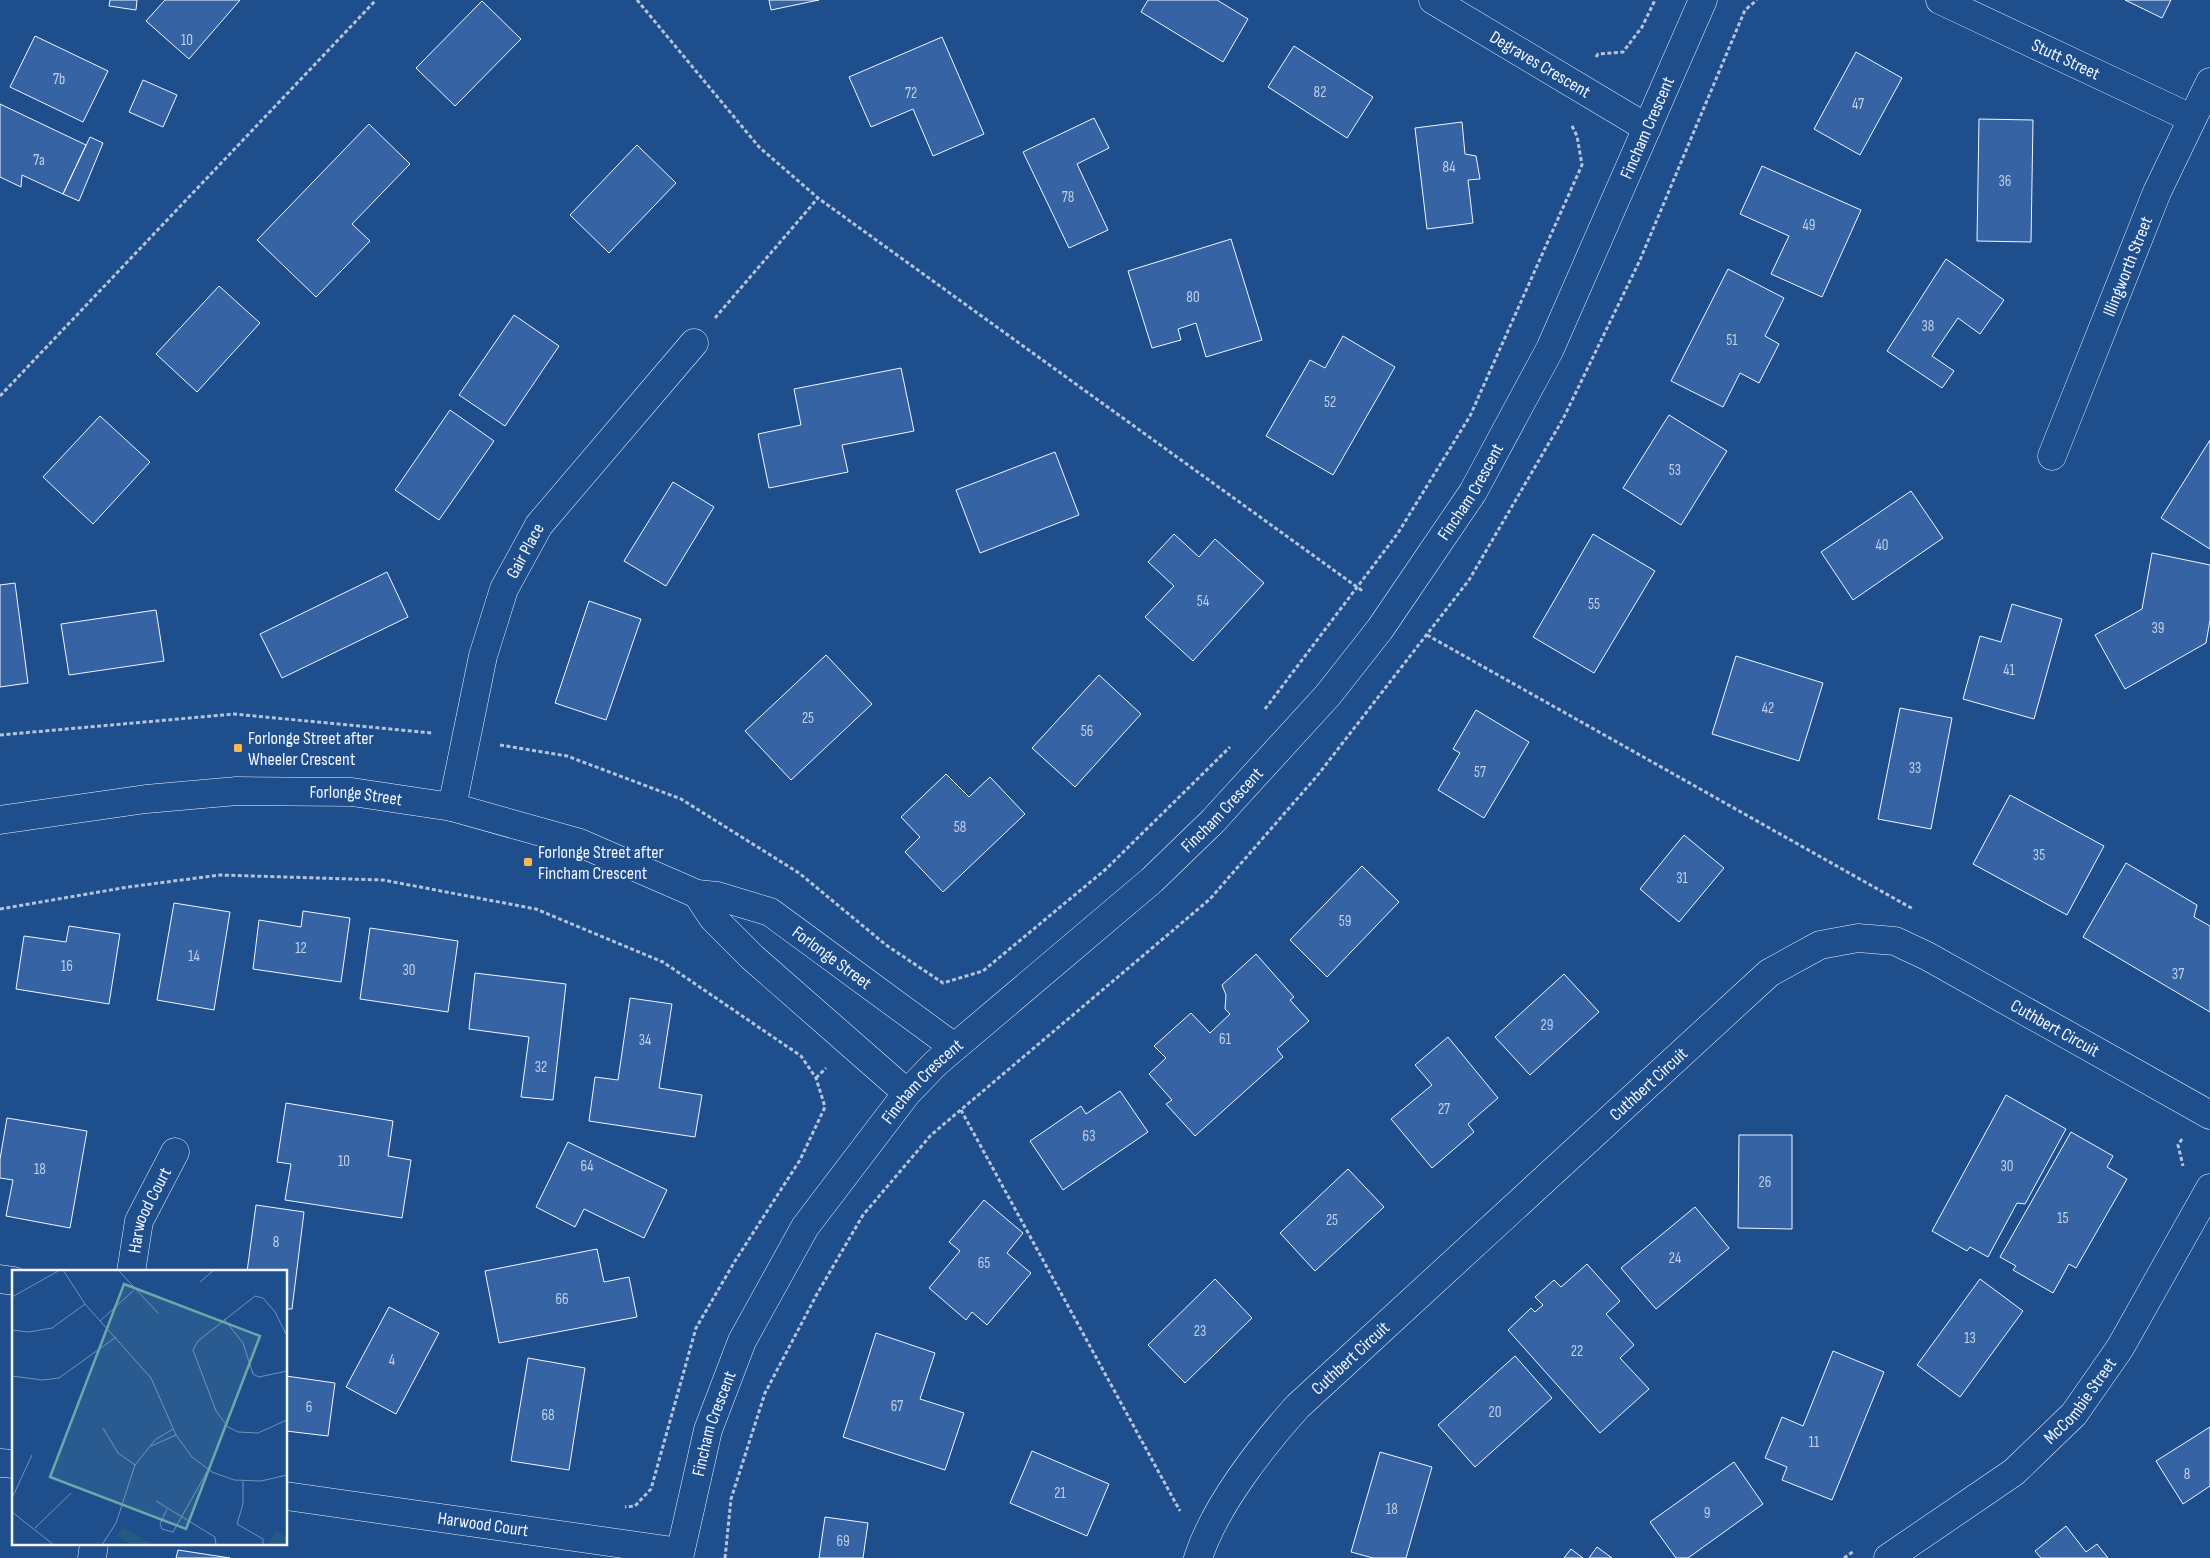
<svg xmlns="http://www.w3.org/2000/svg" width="2210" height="1558" font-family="'Sofia Sans Condensed',sans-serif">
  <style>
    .building { fill: #3563a3; stroke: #f2f6ff }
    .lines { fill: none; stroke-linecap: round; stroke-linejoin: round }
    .minor-casing { stroke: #f2f6ff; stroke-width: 29 }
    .path { stroke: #b3c4dc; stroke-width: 3; stroke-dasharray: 4 2.5; stroke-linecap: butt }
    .minor { stroke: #1f4e8c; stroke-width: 28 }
    .poi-dot { fill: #ffb74d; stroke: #1f4e8c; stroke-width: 2 }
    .labels { text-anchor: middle; stroke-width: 4; stroke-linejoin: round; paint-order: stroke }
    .number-label { font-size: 15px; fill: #c3d1e8 }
    .street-label { font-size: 18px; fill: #f2f6ff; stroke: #1f4e8c }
    .poi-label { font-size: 18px; fill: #f2f6ff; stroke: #1f4e8c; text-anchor: start }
    .inset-road { fill: none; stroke: #7391ba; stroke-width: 1 }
    .view { fill: #6aa9a8; fill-opacity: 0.15; stroke: #6aa9a8; stroke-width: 2.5 }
    .inset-edge { fill: none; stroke: #f2f6ff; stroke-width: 2.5 }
  </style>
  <rect width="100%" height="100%" fill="#1f4e8c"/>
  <path class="building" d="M110,0h27l-1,10 -27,-4z
    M165,0h75l-51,59 -43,-38z
    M769,0h50l-48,10z
    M1148,0h69l31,19 -25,43 -82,-50z
    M2125,0h46l-9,18z
    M482,1l39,38 -66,67 -39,-38z
    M35,36l73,35 -25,51 -73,-35z
    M942,37l42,97 -51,22 -20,-47 -42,18 -22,-50z
    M1294,46l79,51 -26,41 -79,-51z
    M1856,52l46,26 -42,77 -46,-26z
    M143,80l34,15 -14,32 -34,-15z
    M0,104l86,41 -23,49 -41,-19 -1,12 -21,-10z
    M1094,118l15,30 -32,16 31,66 -39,18 -46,-96z
    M1979,119l54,1 -2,122 -54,-1z
    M1462,122l3,32 11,2 4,23 -12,1 5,43 -46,6 -12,-101z
    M369,124l41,40 -58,60 18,17 -54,56 -59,-57z
    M90,137l13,6 -24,58 -16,-7z
    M637,145l39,38 -67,70 -39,-38z
    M1762,166l99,44 -39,87 -51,-23 18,-38 -49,-22z
    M1231,239l31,101 -56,17 -10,-34 -18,6 3,11 -29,8 -24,-77z
    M1946,259l58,41 -24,34 -22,-16 -26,38 22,15 -12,17 -55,-37z
    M1728,269l56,29 -19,38 14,8 -20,39 -19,-10 -17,34 -52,-26z
    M219,286l41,37 -63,69 -41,-38z
    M514,315l45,31 -54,80 -46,-31z
    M1343,336l52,31 -62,108 -67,-39 44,-76 15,8z
    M901,368l13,63 -72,14 6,27 -79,16 -11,-54 43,-9 -7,-36z
    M450,410l44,31 -55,79 -44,-30z
    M1669,415l58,36 -46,74 -58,-37z
    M100,416l50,46 -57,62 -50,-47z
    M2210,440v109l-49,-31z
    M1055,452l24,63 -99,38 -24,-63z
    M673,482l41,25 -48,79 -42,-25z
    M1911,491l32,47 -90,62 -32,-48z
    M1174,534l25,23 16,-18 49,44 -71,78 -48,-44 29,-31 -26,-24z
    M1593,534l62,37 -61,102 -61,-36z
    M2152,553l58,12v55l-4,23 -81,46 -30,-54 47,-26z
    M387,572l21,45 -126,61 -22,-44z
    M15,583l13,100 -28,4v-102z
    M589,601l52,18 -35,101 -51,-17z
    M2012,604l50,15 -28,100 -71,-20 17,-63 21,6z
    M156,610l8,51 -95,14 -8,-51z
    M826,655l46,49 -81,76 -46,-49z
    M1736,656l87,27 -24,78 -87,-27z
    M1099,675l42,39 -66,73 -43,-39z
    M1900,708l52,10 -21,111 -53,-10z
    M1476,710l53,32 -45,76 -46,-28 22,-37 -7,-4z
    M946,774l23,23 21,-20 35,37 -82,78 -38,-40 15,-15 -19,-20z
    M2010,795l94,51 -37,69 -94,-51z
    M1684,835l40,33 -45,54 -39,-33z
    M2126,863l71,42 -3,12 16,9v86l-127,-75z
    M1362,866l37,36 -72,75 -37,-37z
    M174,903l56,9 -16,98 -57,-10z
    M303,911l47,7 -9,64 -88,-13 6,-49 42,7z
    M69,926l51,8 -11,70 -93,-15 8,-53 42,6z
    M370,928l88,13 -10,71 -88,-13z
    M1256,954l38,43 -4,3 19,21 -32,28 6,8 -88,79 -29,-32 6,-4 -23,-26 17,-16 -12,-12 37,-33 19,20 20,-19 -5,-5 1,-14 -4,-10z
    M475,973l91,11 -13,116 -32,-3 8,-60 -60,-8z
    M1564,974l35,38 -69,63 -35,-38z
    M630,998l42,6 -13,84 43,7 -7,42 -106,-16 6,-44 23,3z
    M1448,1037l50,61 -30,26 6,8 -42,36 -41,-49 41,-34 -17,-20z
    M1120,1091l28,41 -85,58 -33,-49 51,-35 5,8z
    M2006,1095l60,34 -41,75 -8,-1 -29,54 -18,-10 -3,4 -35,-20z
    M286,1103l107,18 -5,35 23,4 -9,58 -117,-18 6,-36 -14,-2z
    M7,1118l80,13 -17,97 -64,-12 7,-36 -13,-2v-19z
    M2071,1132l42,24 -6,11 20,12 -51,89 -7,-4 -16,29 -40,-23 3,-4 -16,-9z
    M1739,1135h53v94l-54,-1z
    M568,1142l99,48 -23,48 -60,-29 -9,18 -39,-20z
    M1348,1169l36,38 -69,64 -35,-38z
    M984,1200l39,33 -16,20 24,20 -44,52 -15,-13 -6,8 -37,-32 31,-37 -11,-9z
    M256,1205l48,7 -12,97h-6v-37h-39z
    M1695,1207l34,41 -73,61 -35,-41z
    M597,1249l7,33 25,-5 8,40 -138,26 -14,-72z
    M1587,1264l33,37 -14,13 28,31 -14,13 29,31 -49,44 -92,-103 23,-22 4,4 8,-7 -8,-8 19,-17 7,7z
    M1215,1279l37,39 -67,65 -37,-38z
    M1980,1279l43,32 -63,86 -43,-32z
    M389,1307l50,26 -43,81 -50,-27z
    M876,1333l59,20 -15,46 44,14 -19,57 -102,-33z
    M1833,1351l51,21 -52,128 -50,-20 5,-13 -22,-9 17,-41 21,9z
    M1515,1356l37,42 -77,69 -37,-42z
    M528,1358l57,10 -16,102 -58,-9z
    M286,1376l49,7 -7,53 -42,-5z
    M2210,1427v59l-27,18 -27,-43z
    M1032,1451l77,33 -22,52 -77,-33z
    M1380,1452l52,15 -26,91h-33l-22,-6z
    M1734,1462l29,42 -75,54h-12l-26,-36z
    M825,1517l43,6 -5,35h-44z
    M2066,1526l20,26 11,-8 11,14h-67l-6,-7z
    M1597,1547l15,11h-23z
    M1571,1549l12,9h-19z
    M178,1550l52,8h-54z"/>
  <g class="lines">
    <g class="minor-casing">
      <g id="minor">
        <path id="s1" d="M1433,0l214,128"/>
        <path id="s2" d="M1940,0l251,118"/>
        <path id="s3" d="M2052,456l105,-264 53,-110"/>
        <path id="s4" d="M452,807l31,-151 21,-67 35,-64 155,-182"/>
        <path id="s5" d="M0,820l146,-21 91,-8 115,1 100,15 128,36 117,51 20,2 53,16 184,135"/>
        <path d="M697,894l16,24 39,39 155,136"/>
        <path id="s6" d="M131,1272l8,-51 36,-69"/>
        <path d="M0,1279l14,2"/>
        <path d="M0,1463l14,1"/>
        <path id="s7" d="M286,1496l394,56"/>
        <path d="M92,1558l2,-14"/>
        <path id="s8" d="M679,1558l29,-128 34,-89 63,-114 102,-134 29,-30 216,-183 61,-59 115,-126 52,-66 93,-137 77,-143 153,-349"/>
        <path id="s9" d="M1198,1558c17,-52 63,-111 100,-152l471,-433 51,-28 38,-7 37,3 32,15 283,159"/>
        <path id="s10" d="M1888,1558l126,-86 60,-58 46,-66 90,-160"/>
      </g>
    </g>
    <path class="path" d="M637,0l122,147 59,51 546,394
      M1596,57l2,-3 25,-2 19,-25 13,-27
      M715,318l103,-120
      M0,396l376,-396
      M1427,635l486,274
      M1265,709l133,-176 72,-117 112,-251 -5,-29 -6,-12
      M0,735l234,-21 198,19
      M500,745l67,11 114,43 118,74 87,72 57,38 40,-12 123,-102 124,-122
      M0,909l128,-22 92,-12 163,5 153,29 127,53 138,94 15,22 9,29 -25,53 -65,101 -39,67 -45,161 -16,17 -10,1
      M816,1078l10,-10
      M961,1110l219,401
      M2182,1139l-4,6 5,21
      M725,1558l6,-59 34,-106 52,-99 46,-79 68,-80 279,-236 107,-123 152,-196 94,-161 77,-159 105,-250 12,-10
      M1844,1558l10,-7"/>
    <use href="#minor" class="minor"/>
  </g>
  <g class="poi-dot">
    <rect x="233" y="743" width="10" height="10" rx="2.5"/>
    <rect x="523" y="857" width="10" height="10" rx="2.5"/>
  </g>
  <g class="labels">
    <g class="number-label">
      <text x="187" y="45">10</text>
      <text x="59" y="84">7b</text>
      <text x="1320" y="97">82</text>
      <text x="911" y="98">72</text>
      <text x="1858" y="109">47</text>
      <text x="39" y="165">7a</text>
      <text x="1449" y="172">84</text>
      <text x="2005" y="186">36</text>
      <text x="1068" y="202">78</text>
      <text x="1809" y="230">49</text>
      <text x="1193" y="302">80</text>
      <text x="1928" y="331">38</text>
      <text x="1732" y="345">51</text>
      <text x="1330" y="407">52</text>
      <text x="1675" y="475">53</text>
      <text x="1882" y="550">40</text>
      <text x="1203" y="606">54</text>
      <text x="1594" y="609">55</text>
      <text x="2158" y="633">39</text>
      <text x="2009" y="675">41</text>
      <text x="1768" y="713">42</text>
      <text x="808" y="723">25</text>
      <text x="1087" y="736">56</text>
      <text x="1915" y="773">33</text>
      <text x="1480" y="777">57</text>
      <text x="960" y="832">58</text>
      <text x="2039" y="860">35</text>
      <text x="1682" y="883">31</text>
      <text x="1345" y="926">59</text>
      <text x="301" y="953">12</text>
      <text x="194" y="961">14</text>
      <text x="67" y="971">16</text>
      <text x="409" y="975">30</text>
      <text x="2178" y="979">37</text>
      <text x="1547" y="1030">29</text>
      <text x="1225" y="1044">61</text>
      <text x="645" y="1045">34</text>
      <text x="541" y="1072">32</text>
      <text x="1444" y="1114">27</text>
      <text x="1089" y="1141">63</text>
      <text x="344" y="1166">10</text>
      <text x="587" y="1171">64</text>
      <text x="2007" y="1171">30</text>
      <text x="40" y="1174">18</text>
      <text x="1765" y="1187">26</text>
      <text x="2063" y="1223">15</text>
      <text x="1332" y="1225">25</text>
      <text x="276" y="1247">8</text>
      <text x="1675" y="1263">24</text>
      <text x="984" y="1268">65</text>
      <text x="562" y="1304">66</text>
      <text x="1200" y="1336">23</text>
      <text x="1970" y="1343">13</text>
      <text x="1577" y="1356">22</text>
      <text x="392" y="1365">4</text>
      <text x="897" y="1411">67</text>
      <text x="309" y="1412">6</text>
      <text x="1495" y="1417">20</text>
      <text x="548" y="1420">68</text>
      <text x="1814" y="1447">11</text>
      <text x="2187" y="1479">8</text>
      <text x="1060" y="1498">21</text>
      <text x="1392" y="1514">18</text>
      <text x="1707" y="1518">9</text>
      <text x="843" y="1546">69</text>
    </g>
    <g class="street-label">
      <text dy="6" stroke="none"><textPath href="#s2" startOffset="139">Stutt Street</textPath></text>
      <text dy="6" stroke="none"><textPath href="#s1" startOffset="125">Degraves Crescent</textPath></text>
      <text dy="6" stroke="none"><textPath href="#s8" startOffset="1759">Fincham Crescent</textPath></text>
      <text dy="6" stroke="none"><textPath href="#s3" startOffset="204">Illingworth Street</textPath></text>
      <text dy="6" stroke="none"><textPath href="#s8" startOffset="1354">Fincham Crescent</textPath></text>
      <text dy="6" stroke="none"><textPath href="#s4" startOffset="268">Gair Place</textPath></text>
      <text dy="6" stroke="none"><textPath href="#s5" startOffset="358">Forlonge Street</textPath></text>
      <text dy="6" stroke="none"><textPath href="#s8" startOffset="949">Fincham Crescent</textPath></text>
      <text dy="6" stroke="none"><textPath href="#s5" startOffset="868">Forlonge Street</textPath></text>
      <text dy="6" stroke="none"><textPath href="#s9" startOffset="1139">Cuthbert Circuit</textPath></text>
      <text dy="6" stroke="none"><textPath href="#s8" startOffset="544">Fincham Crescent</textPath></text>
      <text dy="6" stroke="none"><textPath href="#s9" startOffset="659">Cuthbert Circuit</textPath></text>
      <text dy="6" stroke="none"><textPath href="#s6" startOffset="65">Harwood Court</textPath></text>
      <text dy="6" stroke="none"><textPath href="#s9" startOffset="254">Cuthbert Circuit</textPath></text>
      <text dy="6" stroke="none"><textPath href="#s10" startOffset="250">McCombie Street</textPath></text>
      <text dy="6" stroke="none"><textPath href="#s8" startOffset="139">Fincham Crescent</textPath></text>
      <text dy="6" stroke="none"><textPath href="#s7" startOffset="199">Harwood Court</textPath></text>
    </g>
    <g class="poi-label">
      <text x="248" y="744">Forlonge Street after<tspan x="248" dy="21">Wheeler Crescent</tspan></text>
      <text x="538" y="858">Forlonge Street after<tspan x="538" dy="21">Fincham Crescent</tspan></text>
    </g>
  </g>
  <g transform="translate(12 1270)">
    <rect width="275" height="275" fill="#1f4e8c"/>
    <path d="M110,257l32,18h-21l-16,-9zM263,261l12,6v8h-18z" fill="#245a82"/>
    <path class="inset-road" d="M51,0l22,34 66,74 25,57 16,22 20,15 22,8 27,1 26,-6M106,0l40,43M188,12l14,-12M0,27l48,-27M212,49l19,24 10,31 6,3 28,-6M88,51l34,-31M0,60l17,2 23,-4 33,-24M275,66l-12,-24 -12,-14 -8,-2 -57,45 -5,9 23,61 12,16 10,5 20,1 29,-13M0,106l30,4 17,-2 57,-41M91,158l15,25 17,12M139,176l25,-11M231,211v23l-6,20 26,15v6M0,228l20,-43M144,231l59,36 1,8M155,239l-7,15 2,5 11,3 35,-62M0,242l42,33M23,258l36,-35M90,275l14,-22 19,-58 20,-25 18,-11"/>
    <path class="view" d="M112,14l136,52 -74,193 -136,-52z"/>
    <rect width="275" height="275" class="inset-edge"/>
  </g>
</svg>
